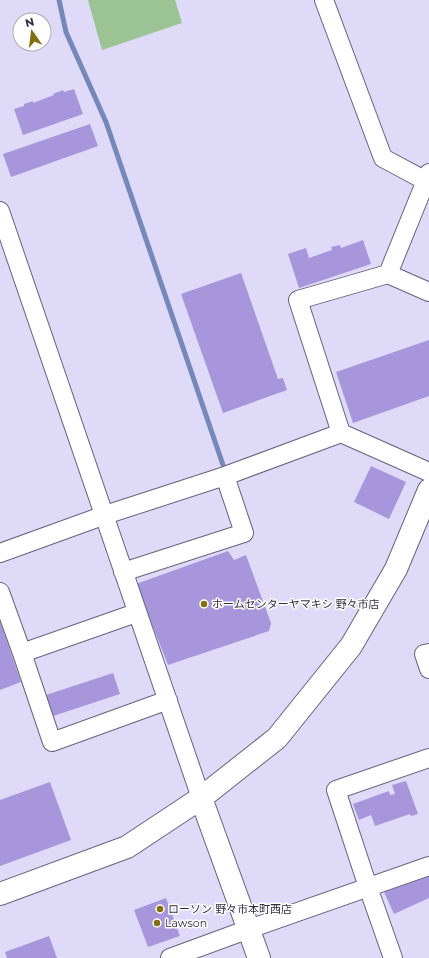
<svg xmlns="http://www.w3.org/2000/svg" width="429" height="958" font-family="Montserrat,'Noto Sans JP',sans-serif">
  <style>
    .green { fill: #9cc394 }
    .lines { fill: none; stroke-linecap: round; stroke-linejoin: round }
    .stream { stroke: #7488b9; stroke-width: 5 }
    .building { fill: #a796db }
    .street-casing { stroke: #67637d; stroke-width: 20 }
    .secondary-casing { stroke: #67637d; stroke-width: 24 }
    .street { stroke: #fff; stroke-width: 18 }
    .secondary { stroke: #fff; stroke-width: 22 }
    .poi-dot { fill: #836f0d; stroke: #fff; stroke-width: 1.5 }
    .labels { text-anchor: middle; stroke-width: 3; stroke-linejoin: round; paint-order: stroke }
    .poi-label { font-size: 11px; fill: #312f3b; stroke: #fff; text-anchor: start }
  </style>
  <rect width="100%" height="100%" fill="#dfdaf8"/>
  <path class="green" d="M88,0h87l7,23 -80,27z"/>
  <g class="lines">
    <path class="stream" d="M59,0l7,32 40,90 117,343"/>
  </g>
  <path class="building" d="M74,89l9,25 -60,21 -9,-26 10,-3v-2l9,-3v2l21,-8 -1,-1 10,-4 1,2z
    M90,124l8,22 -87,31 -8,-23z
    M363,240l8,24 -72,24 -11,-34 18,-6 3,10 23,-8 -1,-3 9,-2 1,3z
    M241,273l37,106 5,-1 4,12 -64,23 -42,-119z
    M429,340v56l-76,27 -17,-51z
    M371,466l35,16 -17,37 -35,-17z
    M228,551l6,9 12,-5 25,68 -2,8 -101,34 -32,-81z
    M0,621l21,61 -21,8z
    M113,673l7,21 -70,23 -7,-21z
    M406,781l12,33 -7,2 -1,-2 -35,12 -4,-11 -12,5 -6,-16 36,-13 1,4 5,-1 -3,-9z
    M50,782l21,58 -71,26v-66z
    M429,876v22l-35,16 -10,-22z
    M166,898l14,38 -32,11 -14,-37z
    M49,936l8,22h-50l-2,-6z"/>
  <g class="lines">
    <g class="street-casing">
      <path id="street" d="M324,0l59,158 43,23
        M0,211c67,196 133,392 201,587
        M388,274l41,-101
        M341,433l88,39
        M0,553l105,-38 120,-39 116,-43 -43,-133 90,-26 41,18
        M123,572l121,-39 -19,-57
        M0,592l22,61 114,-40
        M22,653l30,89 116,-42
        M429,653l-5,1 5,15
        M170,958l79,-29 180,-63
        M393,958l-25,-71 -32,-97 93,-32"/>
    </g>
    <g class="secondary-casing">
      <path id="secondary" d="M201,798l58,160
        M0,894l127,-47 74,-49 76,-60 74,-92 45,-77 33,-79"/>
    </g>
    <use href="#street" class="street"/>
    <use href="#secondary" class="secondary"/>
  </g>
  <g class="poi-dot">
    <circle cx="204" cy="604" r="4"/>
    <circle cx="160" cy="909" r="4"/>
    <circle cx="157" cy="923" r="4"/>
  </g>
  <g class="labels">
    <g class="poi-label">
      <text x="212" y="608">ホームセンターヤマキシ 野々市店</text>
      <text x="168" y="913">ローソン 野々市本町西店</text>
      <text x="165" y="927">Lawson</text>
    </g>
  </g>
  <g transform="translate(32 32) rotate(346)"><circle r="19" fill="#ffffff" stroke="#adacb1"/>
  <path d="M0-3L7 15L0 10L-7 15Z" fill="#836f0d"/>
  <text y="-6" font-size="11" font-weight="bold" text-anchor="middle" fill="#312f3b">N</text>
  </g>
</svg>
